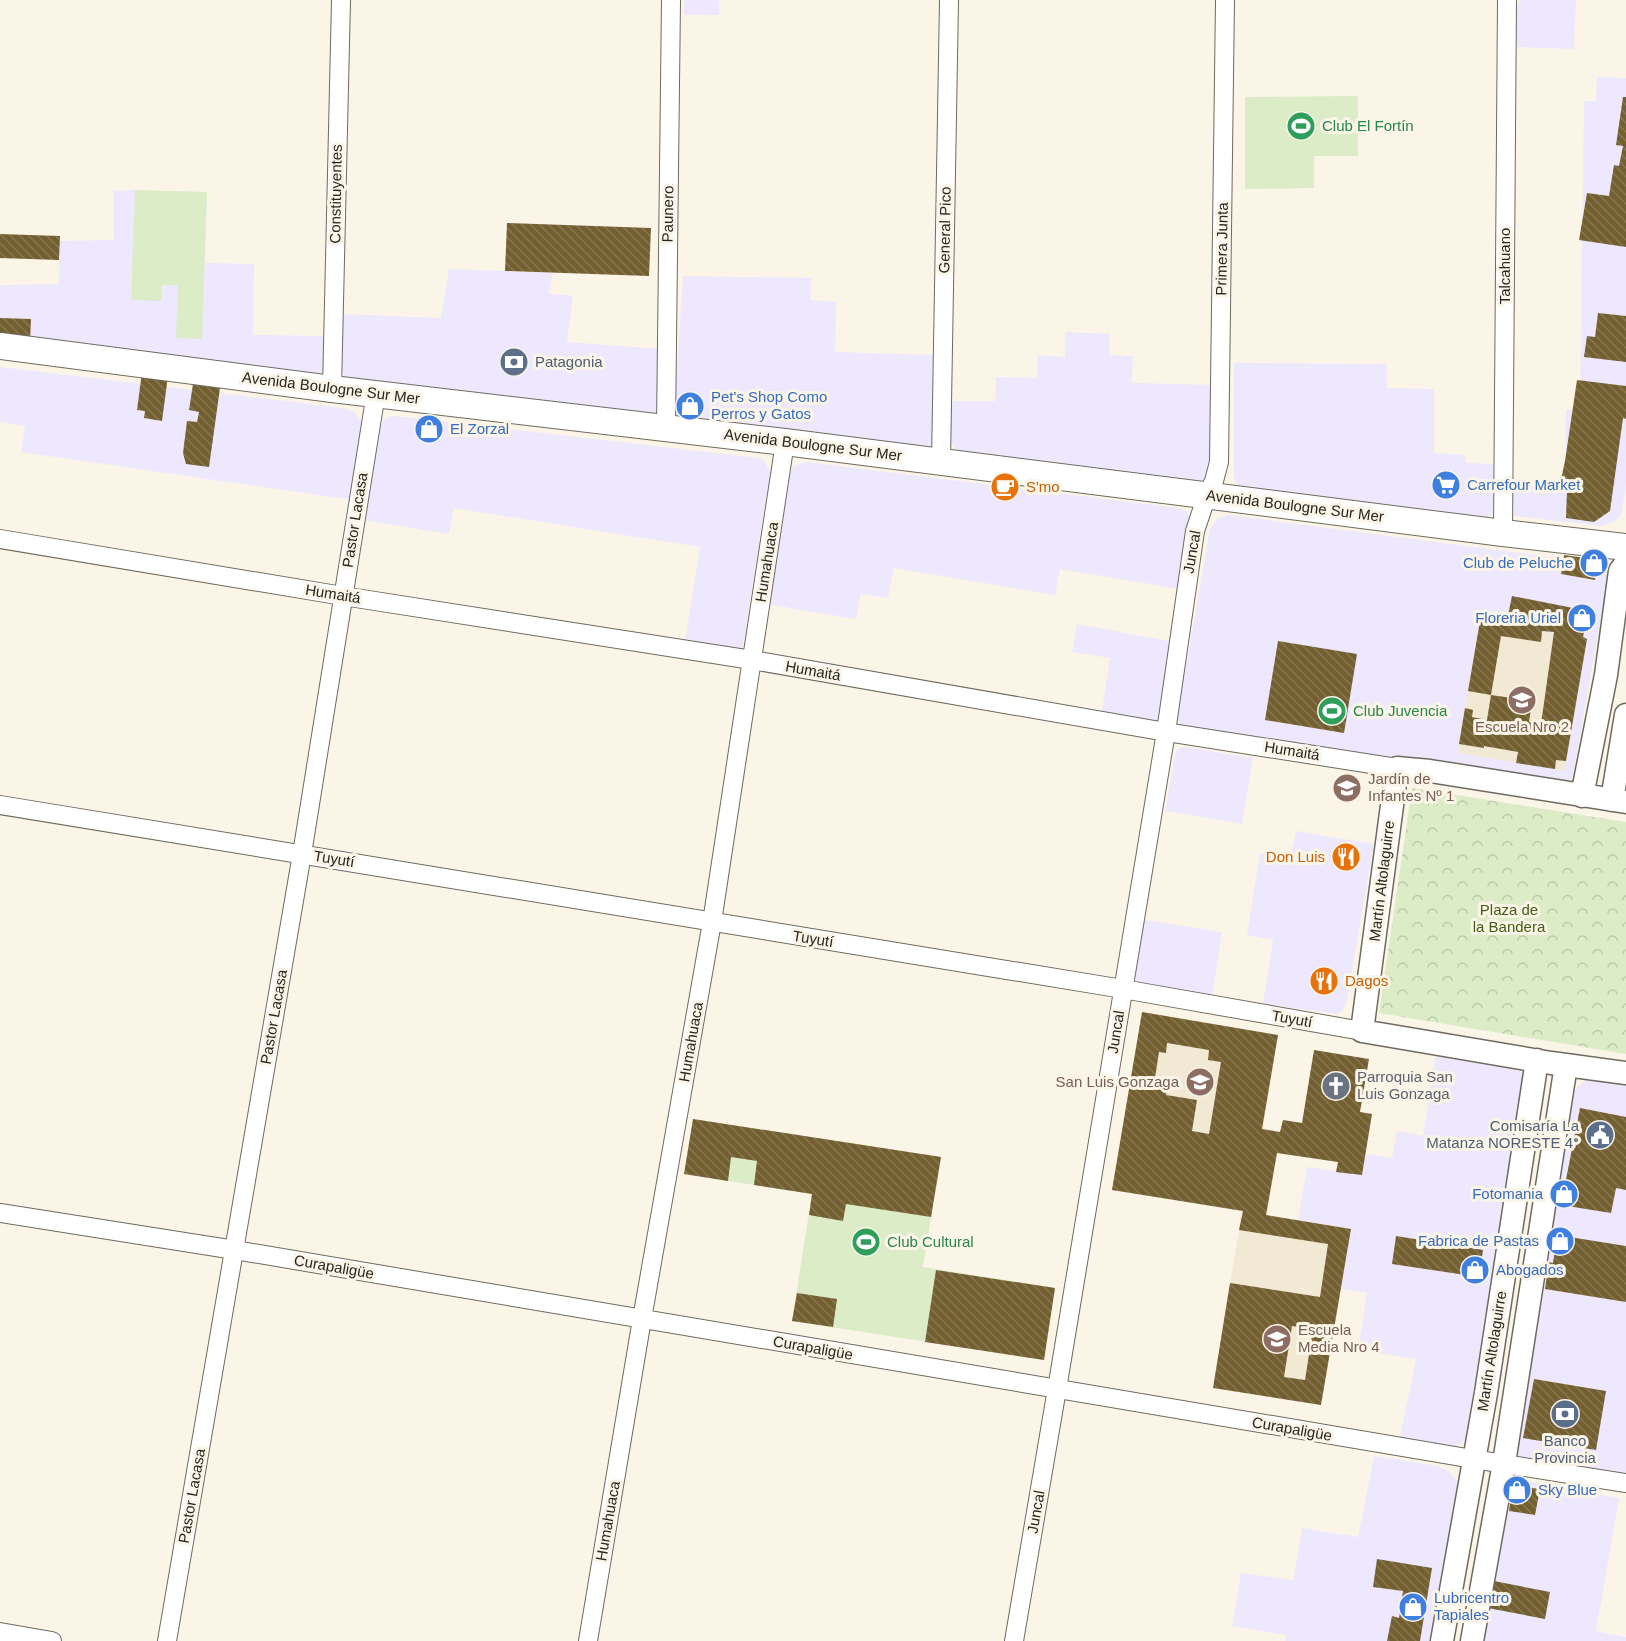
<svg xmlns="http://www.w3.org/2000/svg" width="1626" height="1641" font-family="Arial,sans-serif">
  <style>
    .commercial { fill: #ede8fe }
    .built { fill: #f2e9d5 }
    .grass { fill: #dbecc7 }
    .forest { fill: url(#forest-crowns) }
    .building { fill: url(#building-back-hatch); fill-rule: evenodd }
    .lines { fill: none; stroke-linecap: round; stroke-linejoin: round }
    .minor-casing { stroke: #6f6a5e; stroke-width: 20 }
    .tertiary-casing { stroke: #6f6a5e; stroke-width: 25 }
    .secondary-casing { stroke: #6f6a5e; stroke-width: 28 }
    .minor { stroke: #fff; stroke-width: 18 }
    .tertiary { stroke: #fff; stroke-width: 22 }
    .secondary { stroke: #fff; stroke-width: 26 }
    .labels { text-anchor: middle; stroke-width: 6; stroke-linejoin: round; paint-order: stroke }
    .leisure-label { font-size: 15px; fill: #27864d; stroke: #fbf5e8; text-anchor: start }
    .street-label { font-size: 15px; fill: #272520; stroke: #fbf5e8 }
    .service-label { font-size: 15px; fill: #4e5e75; stroke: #fbf5e8; text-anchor: start }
    .shop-label { font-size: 15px; fill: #366cbe; stroke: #fbf5e8; text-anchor: start }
    .food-label { font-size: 15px; fill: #c56008; stroke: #fbf5e8; text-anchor: start }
    .education-label { font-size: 15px; fill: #785e54; stroke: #fbf5e8; text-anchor: start }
    .park-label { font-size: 15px; fill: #445e18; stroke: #fbf5e8 }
    .worship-label { font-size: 15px; fill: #5b616d; stroke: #fbf5e8; text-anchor: start }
  </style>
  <defs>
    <pattern id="forest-crowns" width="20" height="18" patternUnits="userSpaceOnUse" patternTransform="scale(1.5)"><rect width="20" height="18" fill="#dbecc7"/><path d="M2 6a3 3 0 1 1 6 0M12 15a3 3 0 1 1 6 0" fill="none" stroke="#bccaab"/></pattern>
    <pattern id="building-back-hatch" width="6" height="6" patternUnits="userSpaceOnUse" patternTransform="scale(1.5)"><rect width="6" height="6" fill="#745f30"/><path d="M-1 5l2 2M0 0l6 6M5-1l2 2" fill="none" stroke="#867753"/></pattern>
  </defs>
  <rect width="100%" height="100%" fill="#fbf5e8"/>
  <path class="commercial" d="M684,0h35v15h-35z
    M1520,0h56l-2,49 -59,-2 2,-42z
    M1597,77l29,1v407l-4,25 -3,8 -8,5 -10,3 -86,-10 -5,-3 -2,-35 57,4 1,-72 14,-1 4,-308h12z
    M113,190l94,2 -2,71 49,1 -1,71 71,1v31l-1,4 -10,8 -313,-37v-57l59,-1 1,-43 54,-1z
    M449,269l104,4 -4,21 24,2 -6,46 93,7 -2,62 -3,6 -307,-35 -6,-11 1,-57 98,4z
    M683,276l128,2v22l25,2 -1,50 100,3 -1,88 -2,5 -254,-24 -4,-10z
    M1065,332l45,2 -1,21 24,1 -1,27 84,2v76l-13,23 -242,-29 -6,-6 -6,-13 2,-35h44l1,-24 41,1 1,-23 27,2z
    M1234,363l153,1v24l47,1v64l32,2v8l28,1v46l-2,5 -11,5 -243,-30 -4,-13z
    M0,367l343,41 11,4 7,8 3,7 -11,73 -332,-48 4,-26 -25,-4z
    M395,416l364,42 5,2 6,12 -27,173 -3,6 -56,-4 16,-100 -246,-39 -5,26 -85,-14 16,-94 3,-5 5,-4z
    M806,462l373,46 7,3 4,6 1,6 -11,66 -120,-20 -5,26 -161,-27 -6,30 -27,-4 -5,25 -89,-15 23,-130 2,-5 4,-4z
    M1228,515l368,48 4,1 7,8v10l-34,194 -4,5 -6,2 -381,-55 -5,-11 33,-188 8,-11z
    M1077,624l96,18 -13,75 -4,5 -55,-5 9,-59 -38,-6z
    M1181,747h5l67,11 -11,66 -77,-13 10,-56 2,-5z
    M1296,831l78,13 -28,161 -4,6 -5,3 -74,-10 10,-64 -26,-5 13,-81 30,5z
    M1144,920l78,12 -10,64 -75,-12 -2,-8z
    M1436,1052l81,13 6,11 -57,362 -4,5 -8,4 -55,-5 17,-83 -58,-9 9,-57 -26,-4 10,-60 -53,-9 9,-53 55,8 4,-21 26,4 5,-27 26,5z
    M1589,1078l37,4v397l-107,-19 -4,-11 58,-354 4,-8z
    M1374,1456l64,10 11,5 7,9 1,7 -26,154h-146l1,-6 -54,-9 9,-53 52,7 9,-52 56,9z
    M1514,1479l105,19 -23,133 30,6v4h-148l31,-161z"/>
  <path class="built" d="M1480,621l107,18 -22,132 -107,-18z
    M1142,1012l136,23 -15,93 17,4 -13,83 84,14 -30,176 -108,-17 29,-177 -130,-21z"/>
  <path class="grass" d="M1358,96v60h-44v32l-69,1v-92z
    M135,190l72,2 -5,147 -26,-1 2,-53h-16l-1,16 -30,-1z
    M693,1119l248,38 -18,110 132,21 -11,72 -252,-39 20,-127 -128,-20z"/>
  <path class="forest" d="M1412,788l214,34v232l-247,-41z"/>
  <path class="building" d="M1623,97h3v150l-47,-7 8,-47 22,3 5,-31 5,1 4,-20 -7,-1z
    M507,223l144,5 -2,48 -144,-5z
    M0,234l60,2 -1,24 -59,-2z
    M1598,313l28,3v46l-42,-5 3,-21 8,1z
    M0,318l31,1 -1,24 -30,-9z
    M142,372l26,4 -6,45 -18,-3 1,-7 -8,-1z
    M1577,380l49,6v33l-3,-1 -13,93 -16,11 -28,-4 1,-28 -8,-1 6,-28z
    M193,384l27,4 -11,79 -23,-3 -3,-11 4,-32 10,1 2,-10 -10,-2z
    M1564,555l29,4 4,8 -2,13 -34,-6z
    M1512,596l76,15 -5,26 4,2 -21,122 -10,-1 -1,9 -39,-6 2,-11 -34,-6v2l-25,-4 6,-36 8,2 -1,7 15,3 4,-25 41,6 -3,21 12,2 13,-92 -12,-1 -1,11 -40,-6 -10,59 -23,-4 12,-70 26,4z
    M1278,641l79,13 -13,79 -79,-13z
    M1142,1012l136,23 -16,94 18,3 3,-12 19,3 12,-73 55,9 -9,53 12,2 -10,61 -26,-3 2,-10 -61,-9 -11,62 85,14 -30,176 -108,-17 17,-105 90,14 8,-53 -89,-14 4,-19 -131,-21zM1167,1043l42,7 -1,10 13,2 -12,72 -17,-3 5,-31 -31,-5 3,-15 -14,-2 4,-26 7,1zM1292,1326l21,3 -8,51 -21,-3z
    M1580,1108l46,9v73l-10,-2 -5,25 -50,-8z
    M693,1119l248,38 -10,60 -85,-13 -3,17 -34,-6 3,-21 -58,-9 3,-24 -26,-4 -3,24 -44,-7z
    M1557,1235l69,11v56l-81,-13 4,-27 4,1z
    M1396,1236l87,14 -4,27 -87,-13z
    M936,1270l119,18 -11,72 -119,-18z
    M797,1293l40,6 -4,28 -41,-6z
    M1534,1379l72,12 -10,59 -73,-12z
    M1513,1485l27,4 -5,26 -26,-4z
    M1377,1559l55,9 -12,73h-33l5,-25 7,2 4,-27 -30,-4z
    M1494,1581l56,11 -5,27 -57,-11z"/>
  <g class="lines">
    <g class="minor-casing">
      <path id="minor" d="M332,389l9,-389
        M666,427l5,-427
        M941,461l8,-461
        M1503,533l4,-533
        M0,539l343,57 409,64 414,72 231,36
        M0,805l1123,184 239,42
        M0,1213l235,37 1238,209 153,24
        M0,1632l52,9
        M167,1641l135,-787 74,-461
        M588,1641l54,-322 70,-397 73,-480
        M1014,1641l43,-252 109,-657 29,-201 12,-36 7,-14 5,-19 6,-462"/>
    </g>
    <g class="tertiary-casing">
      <path id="tertiary" d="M1582,796l24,-121 14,-104 6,-8
        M1612,800l14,-85
        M1626,802l-196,-31 -33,-3 -35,263 189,32 75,10
        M1442,1641l44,-248 51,-333
        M1472,1641l32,-178 62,-398"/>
    </g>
    <g class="secondary-casing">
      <path id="secondary" d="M0,346l332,43 453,53 718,91 123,14"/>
    </g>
    <use href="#minor" class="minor"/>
    <use href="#tertiary" class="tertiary"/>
    <use href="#secondary" class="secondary"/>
  </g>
  <defs>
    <g id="stadium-disc" transform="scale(1.5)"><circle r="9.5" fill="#2e9e5b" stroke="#fbf5e8"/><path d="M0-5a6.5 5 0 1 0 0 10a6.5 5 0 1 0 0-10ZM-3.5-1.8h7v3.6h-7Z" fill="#fff"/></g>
    <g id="bank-disc" transform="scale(1.5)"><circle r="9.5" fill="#5c6f8a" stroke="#fbf5e8"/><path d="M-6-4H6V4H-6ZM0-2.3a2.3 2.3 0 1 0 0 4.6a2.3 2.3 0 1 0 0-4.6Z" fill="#fff"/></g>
    <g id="shop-disc" transform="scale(1.5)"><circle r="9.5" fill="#3f7fe0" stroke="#fbf5e8"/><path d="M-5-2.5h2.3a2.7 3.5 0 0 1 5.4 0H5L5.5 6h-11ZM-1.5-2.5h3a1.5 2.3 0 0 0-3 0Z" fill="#fff"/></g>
    <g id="supermarket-disc" transform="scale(1.5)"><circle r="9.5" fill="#3f7fe0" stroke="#fbf5e8"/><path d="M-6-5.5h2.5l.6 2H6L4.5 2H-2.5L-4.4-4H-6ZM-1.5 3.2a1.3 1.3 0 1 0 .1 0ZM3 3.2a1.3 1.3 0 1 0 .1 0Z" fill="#fff"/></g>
    <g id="cafe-disc" transform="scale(1.5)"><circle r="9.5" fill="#e8710a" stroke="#fbf5e8"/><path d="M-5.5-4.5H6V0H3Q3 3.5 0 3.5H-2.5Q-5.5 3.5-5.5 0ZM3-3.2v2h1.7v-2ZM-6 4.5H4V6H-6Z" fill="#fff"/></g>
    <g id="school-disc" transform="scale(1.5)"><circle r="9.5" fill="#8d6e63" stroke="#fbf5e8"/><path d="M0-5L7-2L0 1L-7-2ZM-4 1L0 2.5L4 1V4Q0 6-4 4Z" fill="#fff"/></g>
    <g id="restaurant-disc" transform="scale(1.5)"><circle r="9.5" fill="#e8710a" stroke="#fbf5e8"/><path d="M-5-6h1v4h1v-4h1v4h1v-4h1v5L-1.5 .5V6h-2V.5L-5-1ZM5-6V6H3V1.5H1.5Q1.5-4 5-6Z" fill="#fff"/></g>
    <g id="church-disc" transform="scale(1.5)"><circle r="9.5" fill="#6b7280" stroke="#fbf5e8"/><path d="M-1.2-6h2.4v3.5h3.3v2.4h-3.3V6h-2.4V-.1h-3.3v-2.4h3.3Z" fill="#fff"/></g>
    <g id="civic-disc" transform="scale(1.5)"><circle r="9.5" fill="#5c6f8a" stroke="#fbf5e8"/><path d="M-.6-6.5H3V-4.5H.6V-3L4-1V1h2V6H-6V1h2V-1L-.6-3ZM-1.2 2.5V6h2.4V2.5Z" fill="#fff"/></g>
  </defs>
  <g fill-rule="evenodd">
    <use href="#stadium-disc" x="1301" y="126"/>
    <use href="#bank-disc" x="514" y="362"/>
    <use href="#shop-disc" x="690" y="406"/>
    <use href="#shop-disc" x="429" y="429"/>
    <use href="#supermarket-disc" x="1446" y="485"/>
    <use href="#cafe-disc" x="1005" y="487"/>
    <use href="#shop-disc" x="1594" y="563"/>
    <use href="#shop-disc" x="1582" y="618"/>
    <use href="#school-disc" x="1522" y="700"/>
    <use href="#stadium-disc" x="1332" y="711"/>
    <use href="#school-disc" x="1347" y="788"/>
    <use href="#restaurant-disc" x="1346" y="857"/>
    <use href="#restaurant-disc" x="1324" y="981"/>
    <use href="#school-disc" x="1200" y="1082"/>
    <use href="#church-disc" x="1336" y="1086"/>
    <use href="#civic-disc" x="1600" y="1135"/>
    <use href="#shop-disc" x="1564" y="1194"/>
    <use href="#shop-disc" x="1560" y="1241"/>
    <use href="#stadium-disc" x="866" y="1242"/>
    <use href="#shop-disc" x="1475" y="1270"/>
    <use href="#school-disc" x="1277" y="1339"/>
    <use href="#bank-disc" x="1565" y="1414"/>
    <use href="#shop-disc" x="1517" y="1490"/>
    <use href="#shop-disc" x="1413" y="1607"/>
  </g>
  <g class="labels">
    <g class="leisure-label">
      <text x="1322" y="131">Club El Fortín</text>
      <text x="1353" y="716">Club Juvencia</text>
      <text x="887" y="1247">Club Cultural</text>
    </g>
    <g class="street-label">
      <text transform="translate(336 194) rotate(-89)" y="5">Constituyentes</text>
      <text transform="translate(668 214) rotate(-89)" y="5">Paunero</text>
      <text transform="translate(945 230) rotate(-89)" y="5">General Pico</text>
      <text transform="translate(1222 249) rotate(-89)" y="5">Primera Junta</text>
      <text transform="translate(1505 266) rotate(-90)" y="5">Talcahuano</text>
      <text transform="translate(331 388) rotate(7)" y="5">Avenida Boulogne Sur Mer</text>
      <text transform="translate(813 445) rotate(7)" y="5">Avenida Boulogne Sur Mer</text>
      <text transform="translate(1295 506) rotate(7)" y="5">Avenida Boulogne Sur Mer</text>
      <text transform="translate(355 520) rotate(-81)" y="5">Pastor Lacasa</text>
      <text transform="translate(1192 552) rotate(-80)" y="5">Juncal</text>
      <text transform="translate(767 562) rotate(-81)" y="5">Humahuaca</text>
      <text transform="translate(333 594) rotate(9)" y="5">Humaitá</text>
      <text transform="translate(813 671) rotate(10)" y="5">Humaitá</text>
      <text transform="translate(1292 751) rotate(9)" y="5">Humaitá</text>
      <text transform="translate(334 859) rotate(9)" y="5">Tuyutí</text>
      <text transform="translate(1382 881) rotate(-83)" y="5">Martín Altolaguirre</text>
      <text transform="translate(813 939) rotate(9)" y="5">Tuyutí</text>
      <text transform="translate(274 1017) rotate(-80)" y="5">Pastor Lacasa</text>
      <text transform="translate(1292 1019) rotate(10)" y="5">Tuyutí</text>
      <text transform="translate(1116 1032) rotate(-81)" y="5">Juncal</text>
      <text transform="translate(691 1042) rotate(-80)" y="5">Humahuaca</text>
      <text transform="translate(334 1267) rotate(10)" y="5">Curapaligüe</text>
      <text transform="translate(813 1348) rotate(10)" y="5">Curapaligüe</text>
      <text transform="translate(1492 1351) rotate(-81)" y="5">Martín Altolaguirre</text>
      <text transform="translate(1292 1429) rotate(10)" y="5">Curapaligüe</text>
      <text transform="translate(192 1496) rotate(-80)" y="5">Pastor Lacasa</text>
      <text transform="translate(1036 1512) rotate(-80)" y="5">Juncal</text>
      <text transform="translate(608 1521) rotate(-80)" y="5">Humahuaca</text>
    </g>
    <g class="service-label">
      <text x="535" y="367">Patagonia</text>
      <text x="1579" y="1131" text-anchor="end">Comisaría La<tspan x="1579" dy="17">Matanza NORESTE 4°</tspan></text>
      <text x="1565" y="1446" text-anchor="middle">Banco<tspan x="1565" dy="17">Provincia</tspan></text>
    </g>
    <g class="shop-label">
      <text x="711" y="402">Pet's Shop Como<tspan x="711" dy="17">Perros y Gatos</tspan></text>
      <text x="450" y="434">El Zorzal</text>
      <text x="1467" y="490">Carrefour Market</text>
      <text x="1573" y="568" text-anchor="end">Club de Peluche</text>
      <text x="1561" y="623" text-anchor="end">Floreria Uriel</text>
      <text x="1543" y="1199" text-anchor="end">Fotomania</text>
      <text x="1539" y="1246" text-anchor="end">Fabrica de Pastas</text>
      <text x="1496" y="1275">Abogados</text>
      <text x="1538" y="1495">Sky Blue</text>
      <text x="1434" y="1603">Lubricentro<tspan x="1434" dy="17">Tapiales</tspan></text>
    </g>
    <g class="food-label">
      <text x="1026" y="492">S'mo</text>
      <text x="1325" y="862" text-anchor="end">Don Luis</text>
      <text x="1345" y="986">Dagos</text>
    </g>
    <g class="education-label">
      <text x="1522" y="732" text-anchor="middle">Escuela Nro 2</text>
      <text x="1368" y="784">Jardín de<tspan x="1368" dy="17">Infantes Nº 1</tspan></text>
      <text x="1179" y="1087" text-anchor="end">San Luis Gonzaga</text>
      <text x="1298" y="1335">Escuela<tspan x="1298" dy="17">Media Nro 4</tspan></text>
    </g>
    <g class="park-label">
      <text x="1509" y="915">Plaza de<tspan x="1509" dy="17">la Bandera</tspan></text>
    </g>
    <g class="worship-label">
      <text x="1357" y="1082">Parroquia San<tspan x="1357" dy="17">Luis Gonzaga</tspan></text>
    </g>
  </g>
</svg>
